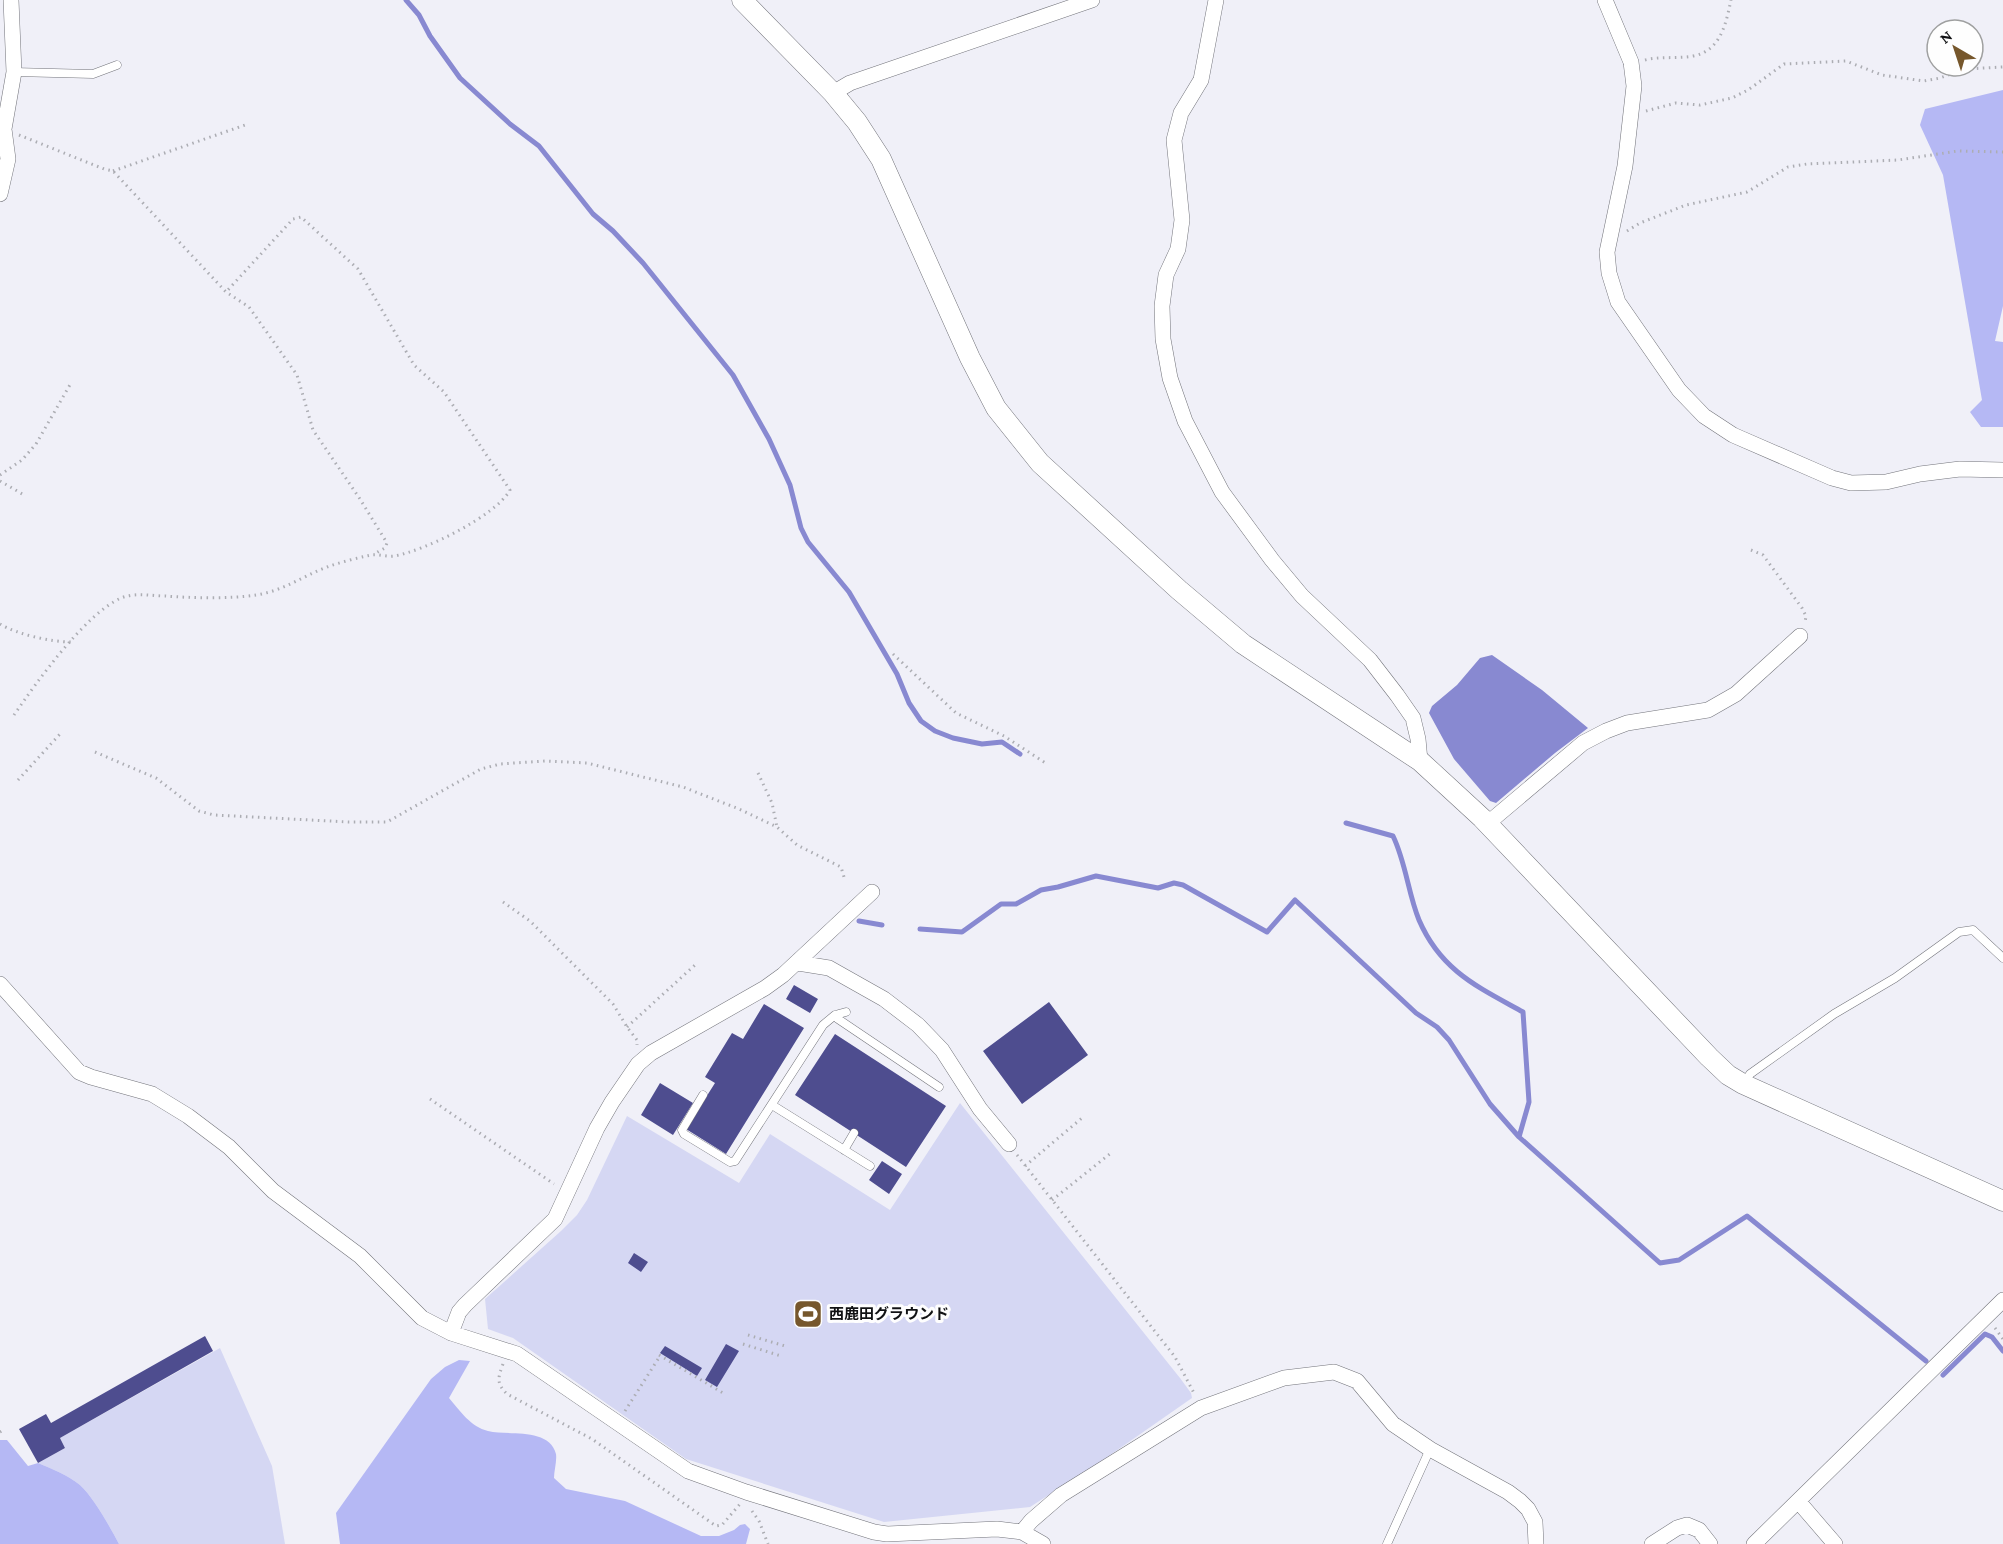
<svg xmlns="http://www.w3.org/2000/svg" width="2003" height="1544" font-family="'Crimson Pro','Noto Sans JP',serif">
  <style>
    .green { fill: #d5d7f3 }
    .forest { fill: #b5b8f4 }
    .water { fill: #8889d1 }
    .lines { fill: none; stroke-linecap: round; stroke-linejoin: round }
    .stream { stroke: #8889d1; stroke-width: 5 }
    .building { fill: #4e4d8f }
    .service-casing { stroke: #73747b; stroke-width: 9 }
    .minor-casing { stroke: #73747b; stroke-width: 16 }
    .tertiary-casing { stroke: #73747b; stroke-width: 21 }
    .path { stroke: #acadb3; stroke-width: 3; stroke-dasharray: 1.5 4.5; stroke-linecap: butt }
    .service { stroke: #fff; stroke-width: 8 }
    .minor { stroke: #fff; stroke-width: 15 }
    .tertiary { stroke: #fff; stroke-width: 20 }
    .labels { text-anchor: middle; stroke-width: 6; stroke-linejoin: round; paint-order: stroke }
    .poi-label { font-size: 15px; font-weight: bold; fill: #111214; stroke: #fefefe; text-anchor: start }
  </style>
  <rect width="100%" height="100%" fill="#f0f0f8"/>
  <path class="green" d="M960,1103l220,275 11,15 1,5 -89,62 -73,47 -146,15 -198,-63 -173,-121 -25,-9 -3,-30 76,-68 16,-16 10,-15 40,-84 112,67 31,-49 120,76z
    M220,1348l52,118 13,78h-166c-9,-17 -25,-46 -39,-59 -12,-10 -28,-16 -42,-22l27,-15 -5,-10z"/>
  <path class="forest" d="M2003,90v216l-8,35 8,1v85h-22l-11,-15 12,-12 -39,-225 -23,-50 5,-16z
    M459,1360l11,1 -21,37c11,13 22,29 39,33 20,5 61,-4 68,23 1,7 -2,17 -2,24l12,11 59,12 76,35h18l15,-6 6,-5 5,-1 5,5 -4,15h-406l-4,-31 95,-134 14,-12z
    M0,1440h7l21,26 10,-3c14,6 30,12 42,22 14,13 30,42 39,59h-119z"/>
  <path class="water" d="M1492,655l50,35 46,38 -33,25 -59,50 -6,-2 -36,-42 -25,-46 3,-7 25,-21 23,-27z"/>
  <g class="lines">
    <path class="stream" d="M406,0l13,15 11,21 30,42 50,46 29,22 54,68 20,17 30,32 90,112 36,64 21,46 11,43 7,14 41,50 48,82 12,29 12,18 14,10 18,7 29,6 20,-2 18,12
      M1346,823l47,13c13,27 15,57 26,84 22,51 59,67 104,92l6,90 -10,35
      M859,921l23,4
      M920,929l42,3 39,-28h15l25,-14 17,-3 38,-11 62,12 16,-5 9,2 84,47 28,-32 121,113 21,14 12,13 41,64 29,33 141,126 19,-3 68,-44 179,145
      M1943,1375l42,-41 7,3 11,14"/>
  </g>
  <path class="building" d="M794,985l24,14 -8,14 -24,-14z
    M1049,1002l39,53 -66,49 -39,-53z
    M764,1004l40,24 -78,126 -40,-25 29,-46 -10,-6 27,-44 11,6z
    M835,1034l111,72 -40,61 -111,-72z
    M660,1083l33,20 -20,32 -32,-20z
    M882,1161l20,13 -13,20 -20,-14z
    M634,1253l14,9 -7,10 -13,-9z
    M205,1336l8,15 -153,87 5,10 -27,15 -19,-34 27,-15 5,9z
    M726,1344l13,7 -22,36 -12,-7z
    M665,1346l37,22 -5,8 -37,-23z"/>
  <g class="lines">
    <g class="service-casing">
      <path id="service" d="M14,72l79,2 24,-9
        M835,1015l3,4 101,68
        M1744,1083l6,-9 84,-60 61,-36 64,-46 14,-2 30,28
        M703,1095l-21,35 2,4 46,28 5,-1 88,-136 12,-10 11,-3
        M772,1105l98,61
        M844,1150l10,-17
        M1387,1544l43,-95"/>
    </g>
    <g class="minor-casing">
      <path id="minor" d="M1216,0l-15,80 -20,33 -7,27 8,80 -4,29 -12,26 -4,31 1,33 7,39 15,43 37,71 50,68 30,36 68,64 27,35 16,23 5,21 2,22
        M1605,0l26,62 3,24 -9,80 -18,86 2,21 9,29 61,88 25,26 29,19 99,43 19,5 35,-1 34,-8 40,-5 43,1
        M833,93l17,-10 242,-83
        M0,194l8,-35 -4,-30 10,-57 -3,-72
        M1487,824l96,-81 23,-12 21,-8 81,-13 28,-16 64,-58
        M798,963l31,5 55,31 34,26 24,25 38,59 29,35
        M0,984l79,88 12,5 61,17 36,22 41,31 44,44 87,65 62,62 29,15 66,21 171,117 58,21 128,40 13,2 110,-5 25,3 21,12
        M451,1333l8,-21 6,-7 90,-86 42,-91 15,-26 26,-38 13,-11 114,-65 18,-13 89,-83
        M1798,1501l37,43
        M1022,1532l9,-11 30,-26 140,-87 83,-30 50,-6 23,9 36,43 37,25 78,43 12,9 8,8 7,13 1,22
        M1652,1544l25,-16 10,-3 12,5 11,14
        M1754,1544l249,-244"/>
    </g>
    <g class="tertiary-casing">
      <path id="tertiary" d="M742,0l91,93 24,29 24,37 89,199 26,50 44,55 139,127 64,54 177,117 62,57 227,239 19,18 15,9 260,117"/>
    </g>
    <path class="path" d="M1645,60c16,-4 32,-1 48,-4 28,-5 33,-33 38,-56
      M1646,111l30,-8 24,2 32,-7 16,-8 36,-26 62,-3 36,14 42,6 16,-3 25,-9 38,-2
      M19,135l85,34 9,2 113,121 23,15 48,68 16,55 47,69 27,44 -2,5 -11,6
      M113,171l132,-46
      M1627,231l13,-8 46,-18 61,-13 41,-25 19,-3 91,-4 60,-9 45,1
      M0,475l22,-15 14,-16 35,-61
      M0,481l24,14
      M1751,550l12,5 39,53 4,8 -1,7
      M0,624c16,10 51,18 71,18
      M893,654l63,59 48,23 43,28
      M14,715c22,-32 71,-101 107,-117 15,-6 29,-2 44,-2 26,2 66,3 91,-1 27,-4 47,-19 71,-28 14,-5 30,-9 44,-12 8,-1 15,2 23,1 30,-5 102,-40 116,-66l-66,-98 -30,-27 -56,-96 -57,-52 -8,2 -67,73
      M95,752l61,26 43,33 15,4 135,7h38l94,-53 19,-5 45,-3 42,2 96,24 56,22 38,18 20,18 44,22 3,10
      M758,773l14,30 5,24
      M18,780l42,-46
      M503,902l27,19 83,83 14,23 10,13v5
      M627,1027l68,-62
      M430,1099l124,85
      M1017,1155l158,202 20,38
      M1025,1166l57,-48
      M1052,1200l59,-47
      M1995,1328l8,11
      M748,1335l37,11
      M743,1344l38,12
      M659,1355l64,38
      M503,1364c-5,14 -7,19 4,30l85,45 124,87 6,-1 18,-21
      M625,1411l35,-55
      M0,1432l5,-3
      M752,1511l7,10 9,23"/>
    <use href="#service" class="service"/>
    <use href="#minor" class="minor"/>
    <use href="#tertiary" class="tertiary"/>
  </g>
  <defs>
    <g id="stadium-square" transform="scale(1.5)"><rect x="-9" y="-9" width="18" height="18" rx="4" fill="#76572c" stroke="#fefefe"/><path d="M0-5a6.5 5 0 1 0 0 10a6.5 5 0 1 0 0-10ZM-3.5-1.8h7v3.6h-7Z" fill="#fff"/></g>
  </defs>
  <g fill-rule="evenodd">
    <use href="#stadium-square" x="808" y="1314"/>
  </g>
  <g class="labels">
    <g class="poi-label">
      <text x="829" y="1319">西鹿田グラウンド</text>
    </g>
  </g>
  <g transform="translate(1955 48) rotate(321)"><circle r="28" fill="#fefefe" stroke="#9fa0a0" stroke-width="1.5"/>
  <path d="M0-4.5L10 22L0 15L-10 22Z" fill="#76572c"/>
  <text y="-9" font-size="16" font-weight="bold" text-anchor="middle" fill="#111214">N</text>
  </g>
</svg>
